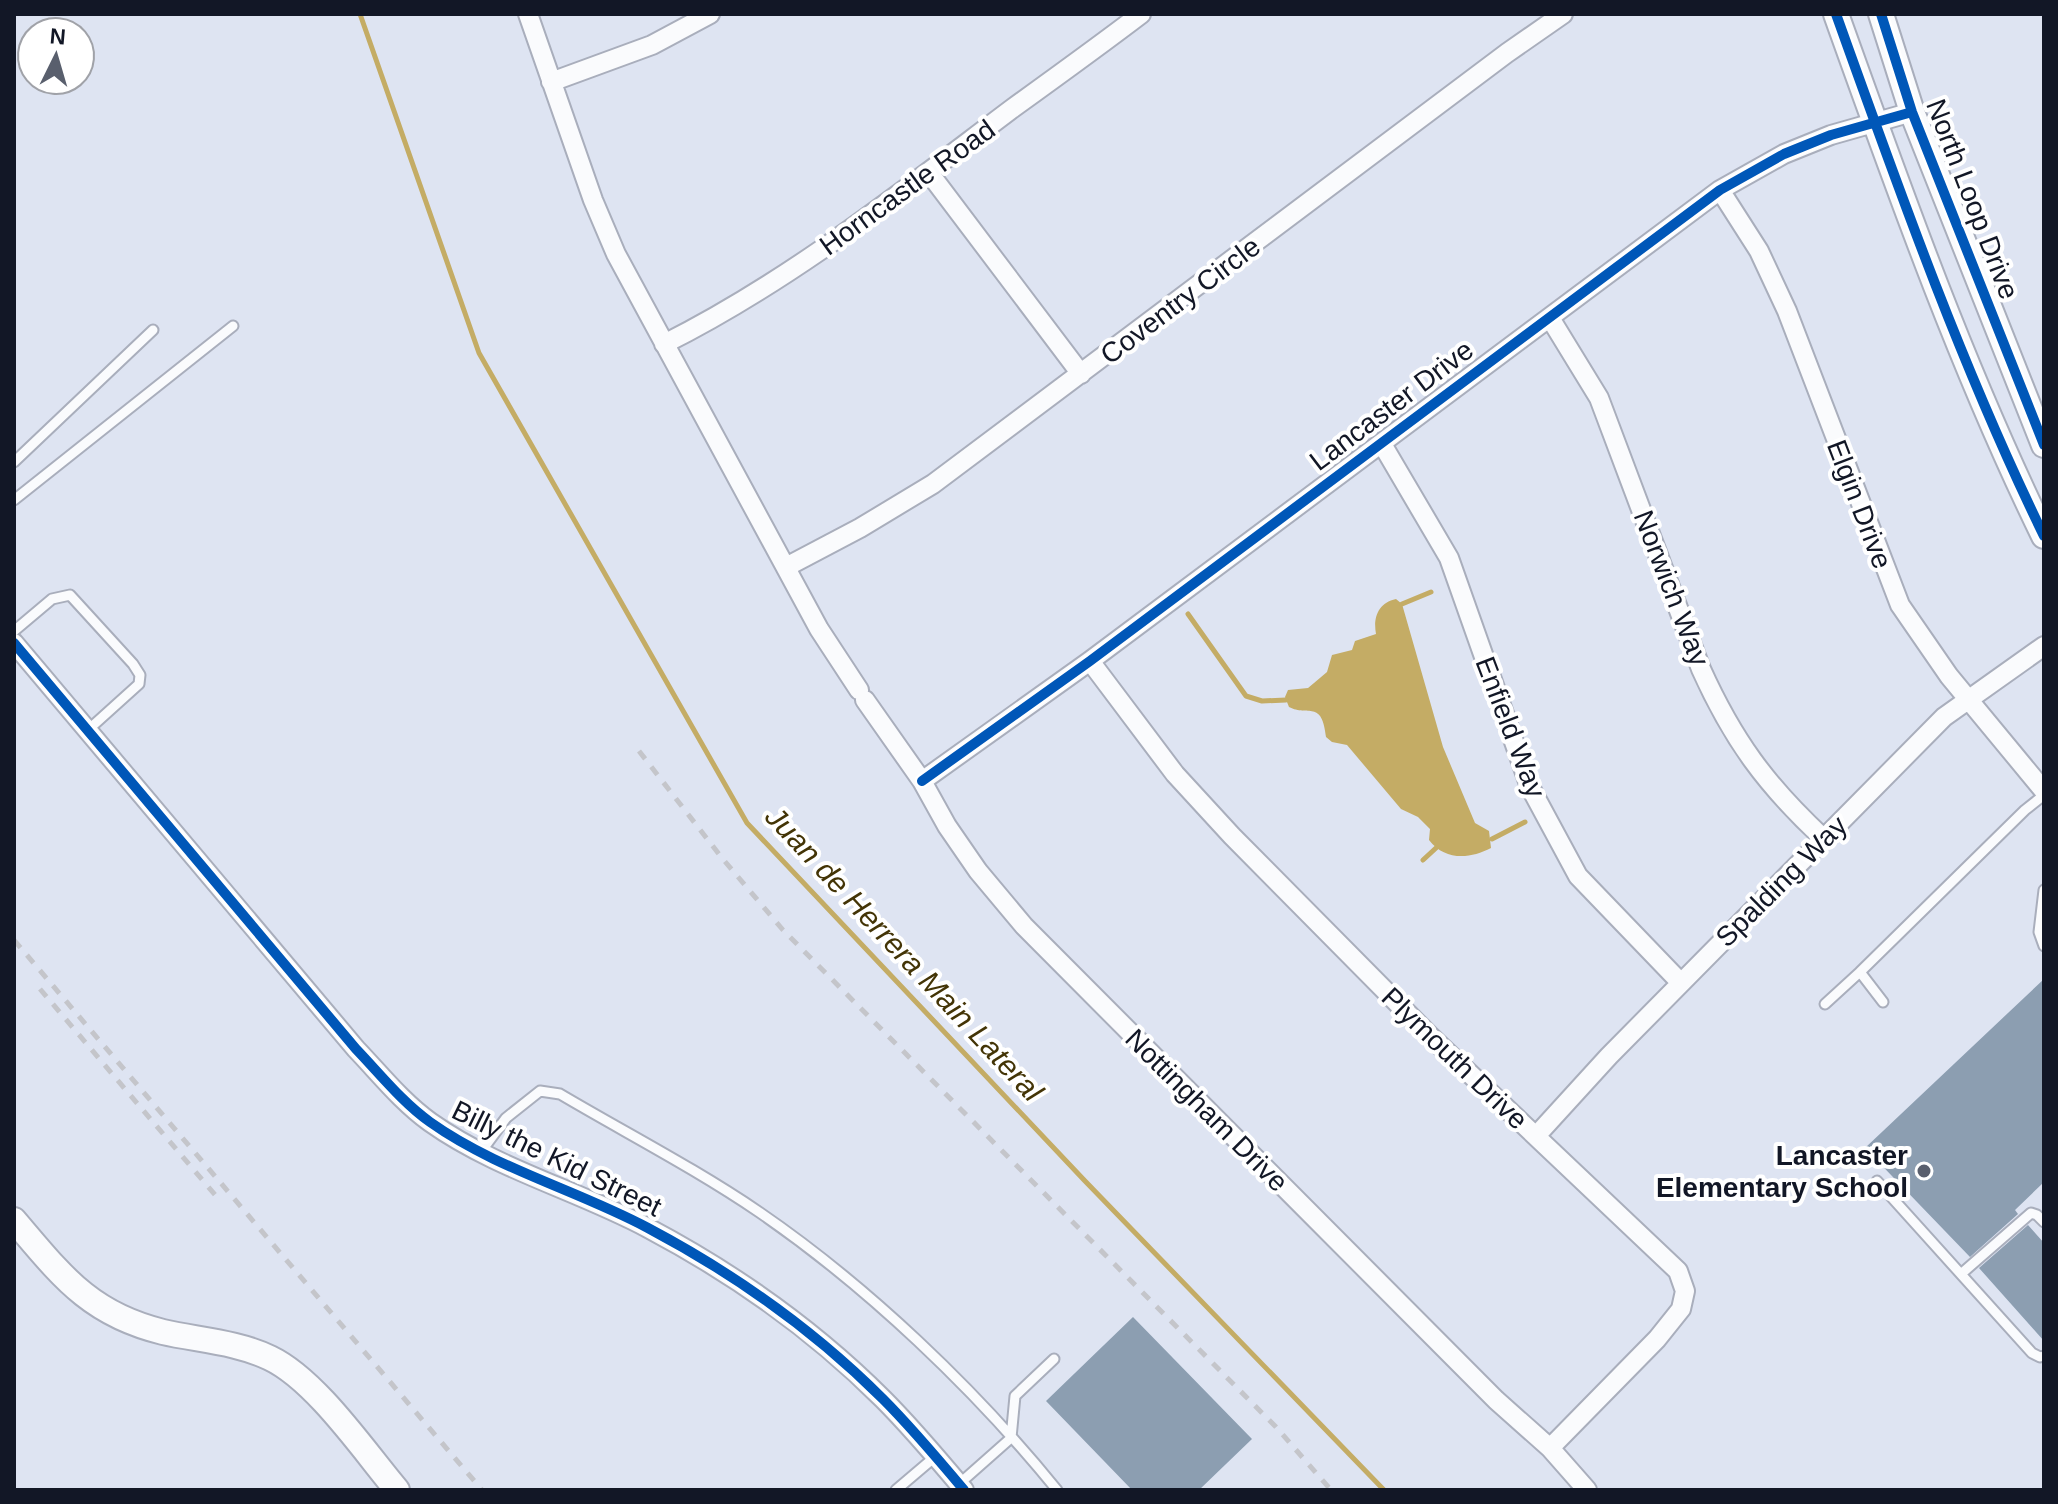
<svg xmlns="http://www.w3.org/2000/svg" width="2058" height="1504" font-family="Helvetica,sans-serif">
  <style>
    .water { fill: #c4ac65 }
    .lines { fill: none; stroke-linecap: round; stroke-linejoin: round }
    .stream { stroke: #c4ac65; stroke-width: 5 }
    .building { fill: #8c9eb1 }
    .lane-casing { stroke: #a9aebc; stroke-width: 13 }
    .street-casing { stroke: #a9aebc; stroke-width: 22 }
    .secondary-casing { stroke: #a9aebc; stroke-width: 28 }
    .lane { stroke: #fafbfd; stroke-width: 9 }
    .street { stroke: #fafbfd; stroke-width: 18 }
    .secondary { stroke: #fafbfd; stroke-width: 24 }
    .rail { stroke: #c4c5ca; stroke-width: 5; stroke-dasharray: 10 10; stroke-linecap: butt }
    .cycleway-casing { stroke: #fff; stroke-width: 15 }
    .cycleway { stroke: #0057b8; stroke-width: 10 }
    .poi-dot { fill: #595f6d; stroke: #fff; stroke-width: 3 }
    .labels { text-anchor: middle; stroke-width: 8; stroke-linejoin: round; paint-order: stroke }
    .street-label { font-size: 28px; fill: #121726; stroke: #fff }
    .poi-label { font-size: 28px; font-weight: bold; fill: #121726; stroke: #fff; text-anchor: end }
    .water-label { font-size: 30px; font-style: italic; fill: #433406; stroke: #fff }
  </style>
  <rect width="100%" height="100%" fill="#dee4f2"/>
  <path class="water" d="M1396,599l6,5 41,143 32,76 14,8 2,17c-21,11 -46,13 -62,-8l1,-11 -12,-12 -17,-8 -54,-64 -15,-3 -6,-5c-4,-38 -18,-20 -37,-30l-4,-10 3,-7 20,-2 6,-5 13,-11 5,-17 20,-5 3,-9 21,-7c-3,-16 2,-31 20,-35z"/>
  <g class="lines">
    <path class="stream" d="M360,14l119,339 268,470 338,358 299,309
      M1402,604l29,-12
      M1188,614l58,82 16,5 24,-1
      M1492,839l33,-17
      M1423,860l13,-12"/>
  </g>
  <path class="building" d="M2044,979v203l-29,28 3,4 -48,43 -105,-109z
    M2028,1225l16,18v98l-65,-73z
    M1133,1317l119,122 -53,51h-67l-86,-89z"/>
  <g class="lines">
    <g class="lane-casing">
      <path id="lane" d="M14,462l139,-132
        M14,500l219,-174
        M14,631l38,-32 18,-4 63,69 7,11 -1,9 -51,46
        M2044,890l-5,42 5,14
        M1883,1002l-23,-30 165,-162 19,-15
        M1825,1004l35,-32
        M480,1153l26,-35 34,-27 20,3c66,39 136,75 199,118 108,74 216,177 298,278
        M1877,1181l155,172 8,4 4,-1
        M1961,1274l70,-61 6,2 7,7
        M959,1484l52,-46 4,-42 39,-37
        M896,1490l40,-34"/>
    </g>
    <g class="street-casing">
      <path id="street" d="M528,14l65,186 23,54 203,375 40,61
        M551,82l101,-37 58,-31
        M930,174l151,200
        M1720,190l39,61 28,60 113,294 49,71 95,115
        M1550,318l49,80 102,271c32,71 65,116 122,169
        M664,344c126,-63 236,-151 349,-236 43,-31 86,-62 128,-94
        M1382,444l67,114 81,229 48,89 103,107
        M786,567l74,-39 73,-44 574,-431 56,-39
        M14,643l342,406c24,25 46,53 74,73 66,47 147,68 218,106 85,45 167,103 235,171 29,29 55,60 81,91
        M1090,661l85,113 57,62 198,200 248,235 7,20 -4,18 -24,30 -107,109
        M865,700l57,81 25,45 31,45 46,55 472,474 54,48 37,42
        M922,781l168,-120 630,-471 64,-36 47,-19 81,-23
        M1536,1136l73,-80 335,-339 100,-71"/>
    </g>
    <g class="secondary-casing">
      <path id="secondary" d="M1836,14c63,176 126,354 208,522
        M1881,14l31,98 132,333
        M14,1220c47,55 75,94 149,112 35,8 74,10 107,26 46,22 94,93 127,132"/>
    </g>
    <use href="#lane" class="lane"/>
    <use href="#street" class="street"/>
    <use href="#secondary" class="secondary"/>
    <path class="rail" d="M639,751l83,107 61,72 493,497 55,63
      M14,940l468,550
      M40,989l176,207"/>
    <g class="cycleway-casing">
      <path id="cycleway" d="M1836,14c63,176 126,354 208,522
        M1881,14l31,98 132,333
        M14,643l342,406c24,25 46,53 74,73 66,47 147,68 218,106 85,45 167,103 235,171 29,29 55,60 81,91
        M922,781l168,-120 630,-471 64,-36 47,-19 81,-23"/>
    </g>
    <use href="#cycleway" class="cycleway"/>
  </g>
  <circle class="poi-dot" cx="1924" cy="1171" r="8"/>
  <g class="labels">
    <g class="street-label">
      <text transform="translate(907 187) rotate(-36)" y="10">Horncastle Road</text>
      <text transform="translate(1973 199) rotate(69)" y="10">North Loop Drive</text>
      <text transform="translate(1180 300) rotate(-37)" y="10">Coventry Circle</text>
      <text transform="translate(1391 405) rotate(-37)" y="10">Lancaster Drive</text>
      <text transform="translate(1860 504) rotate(69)" y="10">Elgin Drive</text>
      <text transform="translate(1672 588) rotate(69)" y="10">Norwich Way</text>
      <text transform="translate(1511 727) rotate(69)" y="10">Enfield Way</text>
      <text transform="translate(1781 881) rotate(-45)" y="10">Spalding Way</text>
      <text transform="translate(1455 1058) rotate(44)" y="10">Plymouth Drive</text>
      <text transform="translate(1207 1110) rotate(45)" y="10">Nottingham Drive</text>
      <text transform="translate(557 1158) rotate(26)" y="10">Billy the Kid Street</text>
    </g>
    <g class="poi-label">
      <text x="1908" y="1165">Lancaster<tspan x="1908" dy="32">Elementary School</tspan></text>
    </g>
    <g class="water-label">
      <text transform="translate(904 954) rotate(47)" y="10">Juan de Herrera Main Lateral</text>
    </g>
  </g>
  <rect width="2058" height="1504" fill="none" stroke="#121726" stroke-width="32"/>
  <g transform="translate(56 56) rotate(5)"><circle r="38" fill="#ffffff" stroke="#a0a2a8" stroke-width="2"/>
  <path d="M0-6L14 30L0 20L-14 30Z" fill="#595f6d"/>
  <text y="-12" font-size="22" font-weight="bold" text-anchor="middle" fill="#121726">N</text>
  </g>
</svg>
